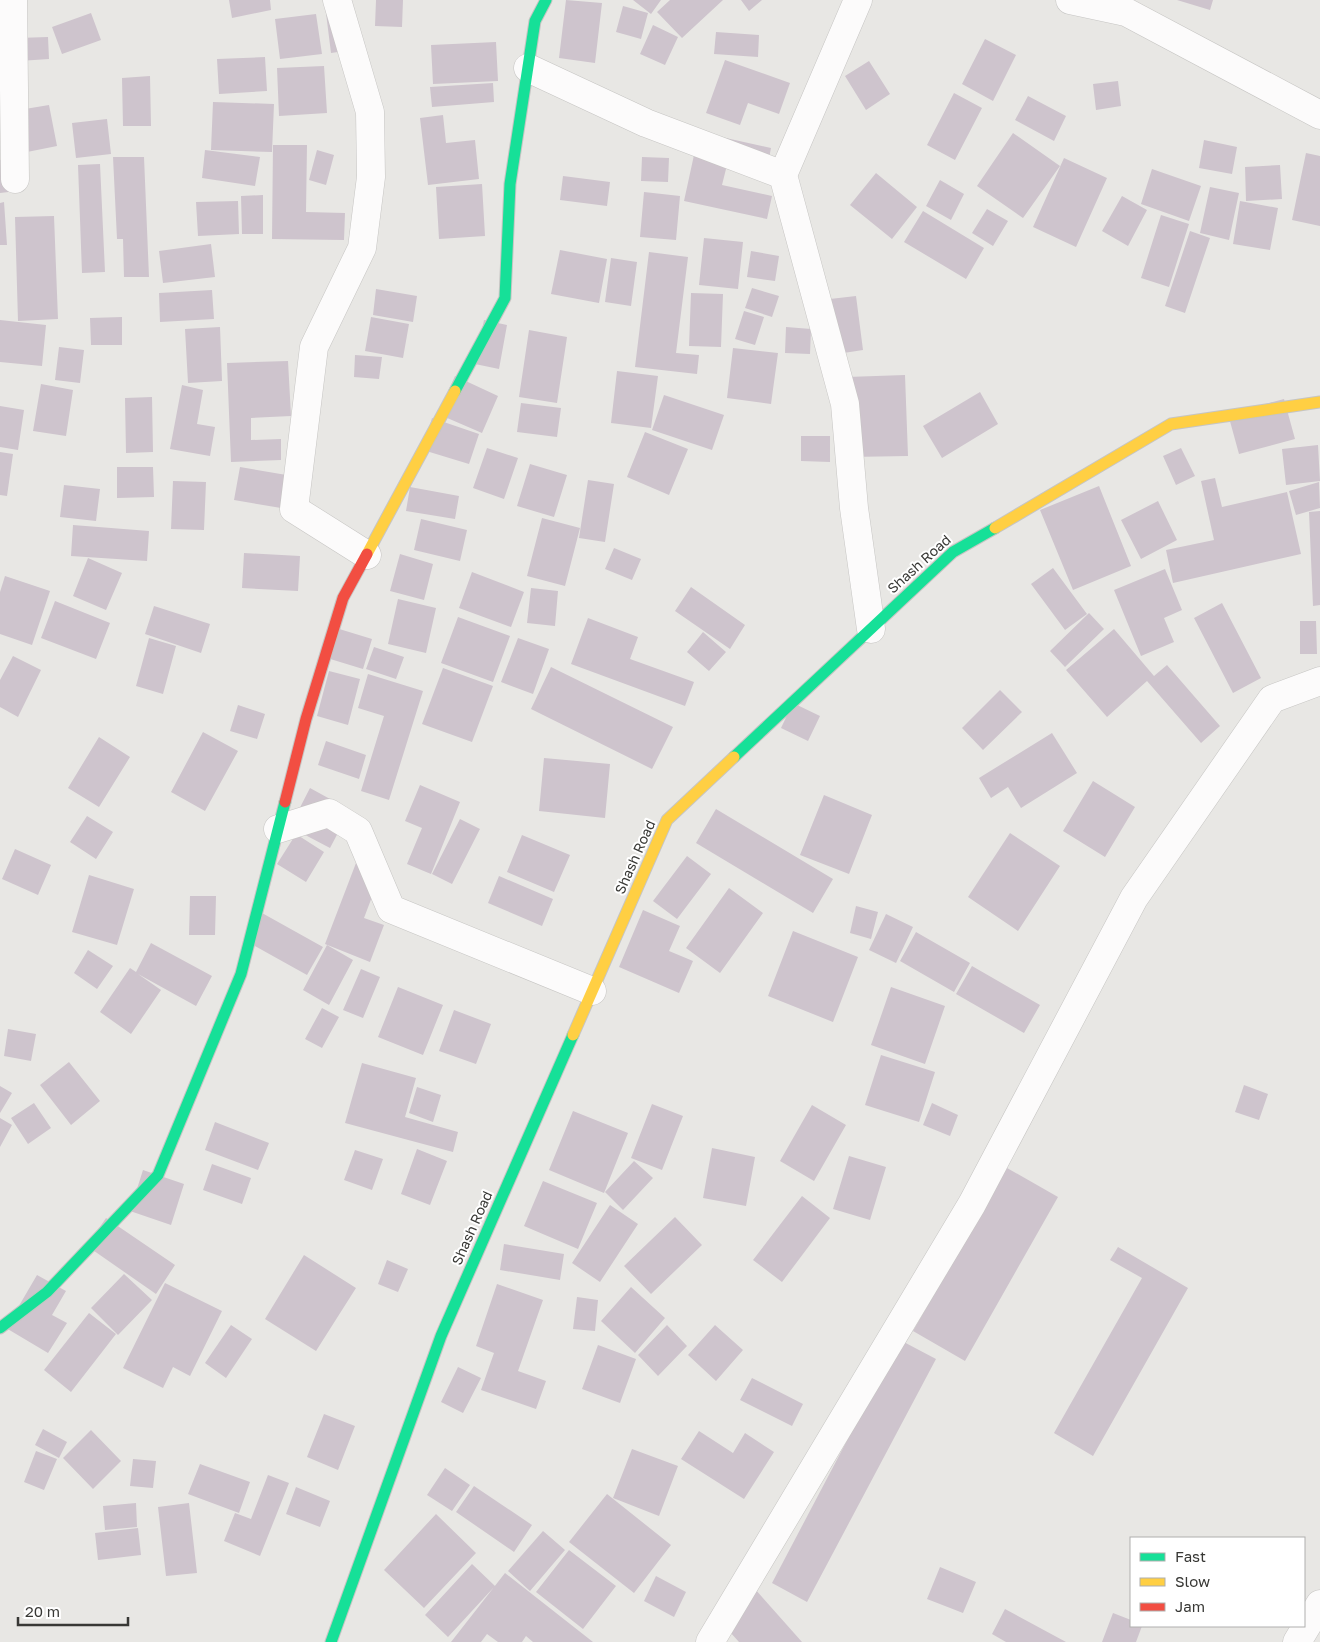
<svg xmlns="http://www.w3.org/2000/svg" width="1320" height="1642" font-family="'Golos Text',sans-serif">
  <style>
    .building { fill: #cec4cd }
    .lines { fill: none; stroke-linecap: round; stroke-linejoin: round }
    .street-casing { stroke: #c6c5c3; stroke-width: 29 }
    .fast-casing { stroke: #c6c5c3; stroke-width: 13 }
    .slow-casing { stroke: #c6c5c3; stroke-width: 13 }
    .jam-casing { stroke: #c6c5c3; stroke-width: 13 }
    .street { stroke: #fcfbfb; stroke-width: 28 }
    .fast { stroke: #16e098; stroke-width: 11 }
    .slow { stroke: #ffcf43; stroke-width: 11 }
    .jam { stroke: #f24e42; stroke-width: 11 }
    .labels { text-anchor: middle; stroke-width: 4; stroke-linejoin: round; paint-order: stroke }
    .street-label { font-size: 14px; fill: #383835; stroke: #fff }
  </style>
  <rect width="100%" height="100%" fill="#e8e7e4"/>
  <path class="building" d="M229,0h41l1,10 -39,8z
    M376,0h27l-1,27 -27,-1z
    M566,0l36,3 -7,60 -36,-5z
    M633,0h28l-10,14z
    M670,0h53l-41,38 -25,-26z
    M741,0h21l-13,11z
    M1177,0h36l-3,10z
    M325,5l27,45 -21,3z
    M623,6l25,7 -7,26 -25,-7z
    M91,13l10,27 -39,14 -10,-27z
    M316,14l6,40 -42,5 -5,-40z
    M653,25l25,12 -13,28 -25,-11z
    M716,32l43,3 -1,22 -44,-3z
    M48,37l1,22 -30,2 -1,-23z
    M985,39l31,16 -23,46 -31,-17z
    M496,42l2,39 -65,3 -2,-39z
    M265,57l2,34 -48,3 -2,-35z
    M725,60l65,23 -11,31 -31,-11 -8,22 -34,-12z
    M869,61l21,33 -24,16 -21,-34z
    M324,66l3,47 -48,3 -2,-48z
    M150,76l1,50h-28l-1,-48z
    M1118,81l3,25 -25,4 -3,-26z
    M493,83l1,19 -62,5 -2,-20z
    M954,93l28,15 -27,52 -28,-15z
    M1028,96l38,20 -12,25 -39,-21z
    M213,102l61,2 -2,48 -61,-2z
    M49,105l8,41 -30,6 -8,-42z
    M443,115l3,28 29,-3 4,39 -51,6 -8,-67z
    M107,119l4,35 -35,4 -4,-35z
    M699,132l72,16 -5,26 -39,-9 -5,20 50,11 -5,23 -83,-18z
    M1013,133l47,33 -37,52 -46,-32z
    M1204,140l33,7 -5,27 -33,-6z
    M273,145h34l-1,67 39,1 -1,27 -72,-1z
    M205,150l55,7 -5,29 -53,-8z
    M317,150l17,5 -8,30 -17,-5z
    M1306,153l14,3v70l-28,-6z
    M113,157h31l5,120h-25l-1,-38h-6z
    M642,157l27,1 -1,24 -27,-1z
    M1064,158l43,20 -31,69 -43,-20z
    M15,159l2,32 -17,2v-33z
    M100,164l5,108 -23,1 -4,-108z
    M1280,165l2,34 -36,2 -1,-34z
    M1152,169l49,17 -12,35 -48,-17z
    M876,173l41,34 -25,32 -42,-34z
    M563,176l47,6 -3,24 -47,-6z
    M940,180l24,14 -13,26 -25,-14z
    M482,184l3,52 -46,3 -3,-52z
    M1210,187l29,6 -10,47 -29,-7z
    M644,192l36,4 -4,44 -36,-3z
    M263,195v39h-21l-1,-38z
    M1122,196l25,14 -19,36 -26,-15z
    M238,201l1,33 -41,2 -2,-34z
    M1240,201l38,7 -8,42 -37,-6z
    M4,202l3,43h-7v-42z
    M987,209l21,12 -15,25 -21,-13z
    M923,211l61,37 -18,31 -62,-37z
    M1161,215l28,9 -20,63 -28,-9z
    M54,216l4,103 -40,2 -3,-104z
    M1190,231l20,7 -25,75 -20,-7z
    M704,238l39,4 -5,47 -39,-4z
    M211,244l4,33 -52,6 -4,-32z
    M560,250l47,9 -8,44 -48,-9z
    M751,251l28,5 -4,25 -28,-4z
    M649,252l39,5 -12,96 23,2 -2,19 -62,-7z
    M611,258l26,4 -6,44 -26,-4z
    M752,288l27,8 -7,21 -27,-9z
    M376,289l41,7 -4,26 -40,-7z
    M212,290l2,29 -54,3 -1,-29z
    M691,293l32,1 -2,53 -32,-1z
    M856,296l7,54 -26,4 -7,-55z
    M744,311l20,6 -9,28 -20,-6z
    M122,317v28h-31l-1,-27z
    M371,317l38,7 -6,34 -38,-7z
    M0,320l46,5 -4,41 -42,-4z
    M484,320l23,5 -8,44 -24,-5z
    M220,327l2,54 -34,2 -3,-54z
    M786,327l25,2 -1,25 -25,-1z
    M529,330l38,7 -10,66 -38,-6z
    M59,347l25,3 -4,33 -25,-3z
    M733,348l45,5 -7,51 -44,-6z
    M355,355l27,2 -3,22 -25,-2z
    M288,361l3,55 -40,2v22l30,-1v21l-50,2 -4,-99z
    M617,371l41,5 -7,52 -40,-5z
    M905,375l3,81 -58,1 -3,-80z
    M455,376l43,20 -16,37 -44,-19z
    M41,384l32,6 -7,46 -33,-5z
    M182,385l21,5 -6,34 18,3 -5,29 -40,-7z
    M980,392l18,32 -56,34 -19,-32z
    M664,395l60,20 -12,35 -60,-20z
    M152,397l1,55 -27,1 -1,-55z
    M1284,399l11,40 -56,15 -11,-40z
    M521,403l40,5 -4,29 -40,-5z
    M0,406l24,4 -6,40 -18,-3z
    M432,418l47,16 -10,30 -46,-14z
    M645,432l43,17 -19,46 -42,-18z
    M801,436h29v26l-29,-1z
    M1318,445l2,36 -34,4 -4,-36z
    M487,448l31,10 -14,41 -31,-11z
    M1181,448l14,28 -19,9 -13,-29z
    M0,452l13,2 -6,42 -7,-1z
    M530,464l37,11 -13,42 -37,-11z
    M117,467h36l1,30 -37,1z
    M240,467l70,12 -5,33 -71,-12z
    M1215,478l7,29 65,-15 14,62 -128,29 -7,-33 48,-10 -13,-59z
    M588,480l26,4 -9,58 -26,-4z
    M173,481l33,1 -2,48 -33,-1z
    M1319,482l1,26 -24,7 -7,-24z
    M64,485l36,4 -4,32 -36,-4z
    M1099,486l32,80 -58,24 -33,-80z
    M410,487l49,9 -4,23 -49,-8z
    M1158,501l19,39 -36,19 -20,-39z
    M1320,511v94l-7,1 -4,-94z
    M542,518l38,10 -15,58 -38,-10z
    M421,519l46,11 -7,31 -46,-11z
    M73,525l76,6 -2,30 -76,-5z
    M614,548l27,11 -9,21 -27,-11z
    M244,553l56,3 -2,35 -56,-3z
    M400,554l33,10 -9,36 -34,-9z
    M88,558l34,15 -16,37 -33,-14z
    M1053,568l34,46 -22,16 -34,-46z
    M1165,569l17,41 -18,8 10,24 -33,14 -27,-66z
    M472,572l52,20 -13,35 -52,-19z
    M5,576l45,15 -18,54 -32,-11v-42z
    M691,587l54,38 -15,24 -55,-38z
    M531,588l27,3 -3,35 -28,-3z
    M398,599l38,9 -10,45 -38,-9z
    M55,601l55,22 -14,36 -55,-21z
    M1222,603l39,75 -28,15 -39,-75z
    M154,606l56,18 -9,29 -56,-19z
    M1089,613l15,16 -39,38 -15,-16z
    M458,617l52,19 -17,46 -52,-19z
    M588,618l50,19 -8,22 64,23 -9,24 -114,-42z
    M1300,621h16l1,33h-17z
    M336,628l36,11 -9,30 -36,-11z
    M1114,629l40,47 13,-11 53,61 -19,17 -54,-62 -40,36 -41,-47z
    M703,632l23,20 -17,19 -22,-19z
    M149,638l27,8 -13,48 -27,-8z
    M518,638l31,11 -16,45 -32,-12z
    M374,647l30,10 -8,22 -30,-10z
    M13,656l28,14 -23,47 -18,-10v-27z
    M551,667l122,60 -21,42 -121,-60z
    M443,668l50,18 -21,56 -50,-18z
    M329,671l31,8 -12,46 -31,-9z
    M368,674l55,17 -34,109 -28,-9 23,-75 -26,-8z
    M1000,690l22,22 -39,38 -21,-22z
    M793,703l27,13 -12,25 -27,-13z
    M238,705l27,9 -8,25 -27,-8z
    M203,732l35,19 -33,60 -34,-19z
    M1052,733l25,40 -56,35 -13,-21 -17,11 -12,-20z
    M99,737l31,20 -31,50 -31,-19z
    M326,741l40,14 -7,24 -41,-14z
    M544,758l66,6 -5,54 -66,-7z
    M1093,781l42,26 -30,50 -42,-26z
    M420,785l40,17 -29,72 -24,-10 15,-36 -17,-7z
    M310,788l40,22 -20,38 -40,-21z
    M824,795l48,20 -23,59 -49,-19z
    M716,809l117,70 -20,34 -117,-70z
    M87,816l26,16 -17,27 -26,-17z
    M460,819l20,10 -28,55 -20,-10z
    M1010,833l50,33 -42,65 -50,-34z
    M296,834l28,18 -18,30 -29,-18z
    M522,835l48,20 -16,37 -47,-20z
    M15,849l36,16 -13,30 -36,-16z
    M687,856l24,18 -34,45 -24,-18z
    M356,863l25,10 -17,45 20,7 -14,37 -45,-18z
    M89,875l45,14 -17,56 -45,-13z
    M499,876l54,23 -11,27 -54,-23z
    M729,888l34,25 -43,60 -34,-25z
    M190,896h26l-1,39h-26z
    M856,906l22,6 -7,27 -21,-6z
    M643,910l37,16 -11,25 24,10 -14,32 -60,-26z
    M262,913l61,34 -16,28 -61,-34z
    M886,914l27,13 -17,36 -27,-13z
    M793,931l65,26 -25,65 -65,-26z
    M916,932l54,31 -16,29 -54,-31z
    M151,943l61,33 -16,30 -58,-32 23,16 -30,44 -31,-22 30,-44 6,4z
    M327,945l26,15 -24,45 -26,-15z
    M88,950l25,16 -16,23 -23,-16z
    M972,966l68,39 -16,28 -68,-39z
    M361,969l19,8 -17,41 -20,-8z
    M398,987l45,18 -20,50 -45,-18z
    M891,987l54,19 -20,58 -54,-19z
    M322,1008l17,9 -17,31 -17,-9z
    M454,1010l37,14 -15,40 -37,-13z
    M8,1029l28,5 -5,27 -27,-5z
    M881,1055l54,17 -16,50 -54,-17z
    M69,1062l31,39 -29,24 -31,-40z
    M362,1063l54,15 -11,39 53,15 -5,20 -108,-29z
    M1244,1085l24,9 -9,26 -24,-8z
    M0,1086l12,7 -12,20z
    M417,1087l24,8 -8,27 -24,-9z
    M34,1103l17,25 -23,16 -17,-26z
    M932,1103l26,12 -8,21 -27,-11z
    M652,1104l31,12 -21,54 -31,-12z
    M812,1105l34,20 -32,56 -34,-20z
    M573,1111l55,22 -24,60 -55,-23z
    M0,1118l12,7 -12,22z
    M215,1122l54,21 -11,27 -53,-20z
    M712,1148l43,9 -9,49 -43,-8z
    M417,1149l30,12 -17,44 -29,-11z
    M355,1150l28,9 -11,31 -28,-10z
    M849,1156l37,11 -16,53 -37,-11z
    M634,1161l19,17 -30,32 -18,-18z
    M212,1164l39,14 -9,26 -39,-14z
    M1007,1168l51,29 -93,164 -52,-30z
    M143,1170l41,14 -13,41 -41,-14z
    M543,1181l54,22 -19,46 -54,-23z
    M802,1196l28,22 -48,64 -29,-22z
    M610,1205l28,19 -38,58 -28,-19z
    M675,1217l27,28 -51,49 -27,-28z
    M106,1218l69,47 -19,29 -69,-48z
    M504,1244l60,10 -4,26 -60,-10z
    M1118,1247l70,41 -95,168 -39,-23 88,-155 -32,-18z
    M304,1255l52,33 -40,63 -51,-32z
    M387,1260l21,9 -10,23 -20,-8z
    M124,1274l28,26 -34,35 -27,-27z
    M37,1275l29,16 -14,24 15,8 -19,30 -42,-25z
    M165,1283l57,28 -32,65 -17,-9 -10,21 -40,-20z
    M497,1284l46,16 -25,71 28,10 -10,28 -55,-19 13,-37 -18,-7z
    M631,1287l34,31 -30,35 -34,-32z
    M577,1297l21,3 -3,31 -22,-2z
    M89,1313l27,21 -45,58 -27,-22z
    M231,1325l21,14 -26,39 -21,-15z
    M667,1325l20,21 -29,30 -20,-21z
    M715,1325l28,25 -27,31 -28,-26z
    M900,1340l36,19 -129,243 -35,-19z
    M598,1345l38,14 -16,44 -38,-14z
    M458,1367l23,11 -18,35 -22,-11z
    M752,1378l51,26 -11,22 -52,-26z
    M324,1414l31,12 -17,44 -31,-13z
    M43,1429l24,13 -8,16 -24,-13z
    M91,1430l30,31 -28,28 -30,-31z
    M699,1431l34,22 12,-20 29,19 -30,47 -63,-40z
    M632,1449l46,17 -19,50 -46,-18z
    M36,1451l21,8 -13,31 -20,-8z
    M133,1459l23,2 -3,27 -23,-2z
    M200,1464l50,18 -11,31 -51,-19z
    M445,1468l25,17 -18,26 -25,-16z
    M268,1475l21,8 -29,73 -36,-15 11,-28 16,6z
    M474,1486l58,39 -18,27 -58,-40z
    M296,1487l34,14 -10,26 -34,-13z
    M607,1494l64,51 -37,48 -65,-51z
    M136,1503l1,24 -32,3 -2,-24z
    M189,1503l8,70 -31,3 -8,-69z
    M436,1514l40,39 -52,55 -40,-38z
    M138,1528l3,27 -43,5 -3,-27z
    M543,1531l22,19 -35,41 -22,-20z
    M569,1550l47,36 -33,43 -47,-37z
    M472,1564l23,22 -47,51 -23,-22z
    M940,1567l36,15 -13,31 -36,-14z
    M505,1573l88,69h-60l-7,-6 -4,6h-24l-11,-8 -6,8h-30z
    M656,1576l30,16 -12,25 -30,-16z
    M755,1589l47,53h-63l-19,-21z
    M1005,1609l61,33h-60l-14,-8z
    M1113,1613l18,7v6h11l-6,16h-34z"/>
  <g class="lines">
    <g class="street-casing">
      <path id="street" d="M13,0l2,179
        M337,0l33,112 1,65 -9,71 -48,99 -20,162 73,46
        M858,0l-75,175 62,229 9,104 17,121
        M1070,0l56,12 194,103
        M528,68l118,55 137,52
        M278,829l51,-16 29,18 33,78 201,82
        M710,1642l262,-438 162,-306 138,-199 48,-18
        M1297,1642l23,-38"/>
    </g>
    <g class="fast-casing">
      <path id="fast" d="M455,391l50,-93 5,-114 25,-163 11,-21
        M734,757l219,-205 42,-24
        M0,1328l47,-36 111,-117 83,-201 44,-172
        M331,1642l110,-306 132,-301"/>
    </g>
    <g class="slow-casing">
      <path id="slow" d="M995,528l176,-104 149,-22
        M367,554l88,-163
        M573,1035l94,-215 67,-63"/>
    </g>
    <g class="jam-casing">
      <path id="jam" d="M285,802l21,-83 37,-121 24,-44"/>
    </g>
    <use href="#street" class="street"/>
    <use href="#fast" class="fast"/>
    <use href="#slow" class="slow"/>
    <use href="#jam" class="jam"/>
  </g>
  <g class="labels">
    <g class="street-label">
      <text transform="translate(919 564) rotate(-42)" y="5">Shash Road</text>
      <text transform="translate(635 857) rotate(-66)" y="5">Shash Road</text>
      <text transform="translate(472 1228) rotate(-66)" y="5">Shash Road</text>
    </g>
  </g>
  <rect x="1130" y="1537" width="175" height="90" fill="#ffffff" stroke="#afafae"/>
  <rect x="1140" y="1553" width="25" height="8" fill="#16e098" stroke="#afafae"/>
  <text x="1175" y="1562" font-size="15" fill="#383835">Fast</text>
  <rect x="1140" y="1578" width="25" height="8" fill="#ffcf43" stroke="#afafae"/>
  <text x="1175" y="1587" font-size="15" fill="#383835">Slow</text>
  <rect x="1140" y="1603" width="25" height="8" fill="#f24e42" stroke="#afafae"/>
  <text x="1175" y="1612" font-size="15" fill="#383835">Jam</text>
  <path d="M18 1617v8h110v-8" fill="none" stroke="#383835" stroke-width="2.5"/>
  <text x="25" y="1617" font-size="15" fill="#383835" stroke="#ffffff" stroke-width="4" paint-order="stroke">20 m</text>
</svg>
